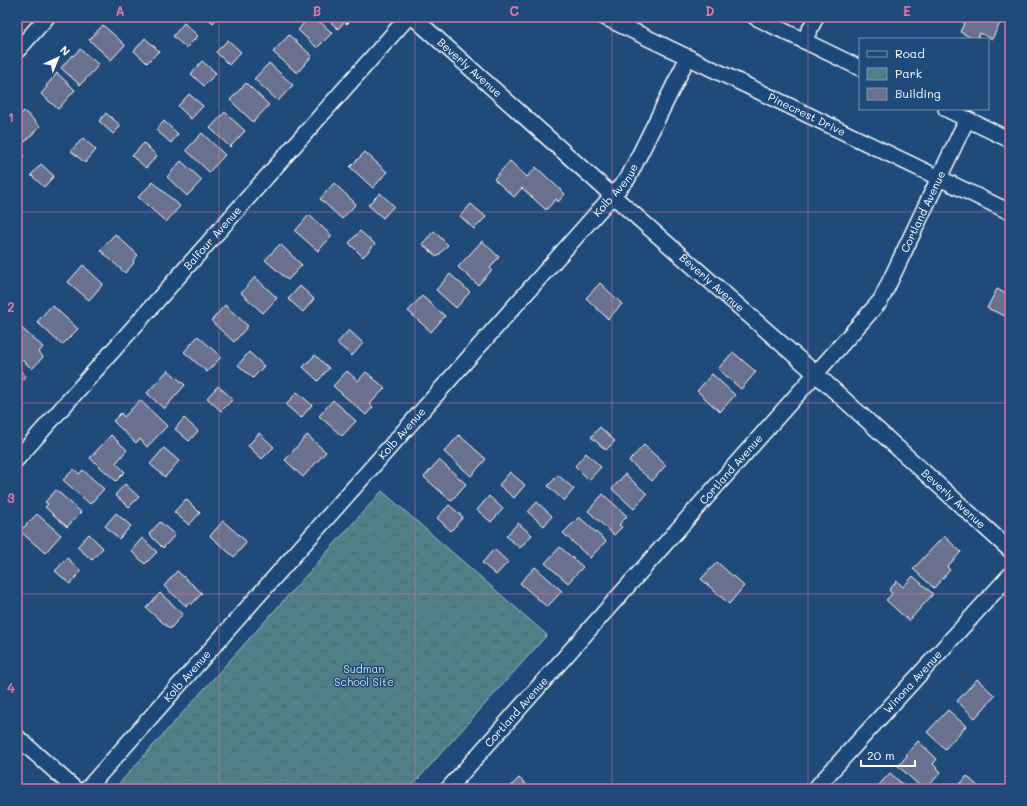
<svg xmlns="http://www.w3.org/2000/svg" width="1027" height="806" font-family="Mali,sans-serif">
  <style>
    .park { fill: url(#park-crowns); stroke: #a8bfc4 }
    .building { fill: #6a718e; stroke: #fff }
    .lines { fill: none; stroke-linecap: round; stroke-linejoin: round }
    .street-casing { stroke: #fff; stroke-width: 18 }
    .street { stroke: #1f4a7a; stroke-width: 15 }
    .grid { fill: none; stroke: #da749d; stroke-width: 1; stroke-opacity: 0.55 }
    .labels { text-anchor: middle; stroke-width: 3; stroke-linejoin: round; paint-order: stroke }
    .street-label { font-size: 11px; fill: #fff; stroke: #1f4a7a }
    .park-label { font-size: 11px; fill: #d4dfe1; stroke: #1f4a7a }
    .neatline { fill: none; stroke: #da749d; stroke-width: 1.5 }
    .grid-label { font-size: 13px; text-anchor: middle; font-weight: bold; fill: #da749d }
  </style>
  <defs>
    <pattern id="park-crowns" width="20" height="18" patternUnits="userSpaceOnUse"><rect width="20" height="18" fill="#517f88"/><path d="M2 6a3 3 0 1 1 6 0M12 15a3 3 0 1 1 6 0" fill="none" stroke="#4e666a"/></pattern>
  </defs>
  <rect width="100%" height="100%" fill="#1f4a7a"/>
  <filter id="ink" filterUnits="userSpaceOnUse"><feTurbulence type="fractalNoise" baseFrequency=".025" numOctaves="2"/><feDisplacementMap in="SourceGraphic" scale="8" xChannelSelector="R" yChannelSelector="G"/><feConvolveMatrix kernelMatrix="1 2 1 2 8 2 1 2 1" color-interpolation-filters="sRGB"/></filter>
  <g filter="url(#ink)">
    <path class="park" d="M382,491l165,144 -138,154h-291l-2,-2z"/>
    <path class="building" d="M206,17h12l-5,6z
      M309,17h6l17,16 -15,15 -19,-18z
      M325,17h29l-7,7 -3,-2 -6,7z
      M967,17h36l-11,22 -12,-6 -3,6h-3l-14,-7z
      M184,23l14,13 -12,12 -13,-12z
      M103,25l22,20 -14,15 -22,-20z
      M289,35l23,21 -15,17 -24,-21z
      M145,38l14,13 -12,12 -13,-12z
      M228,40l13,12 -12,13 -13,-13z
      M80,49l19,16 -19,20 -19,-17 11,-13 1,1z
      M202,61l14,12 -12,13 -13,-12z
      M269,63l24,22 -15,16 -24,-22z
      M57,73l18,17 -17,19 -17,-15 6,-7 -1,-1z
      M246,83l23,22 -16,17 -23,-22z
      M189,94l14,12 -12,13 -13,-13z
      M24,111l16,15 -15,16 -8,-7v-16z
      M225,112l20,19 -15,16 -20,-19z
      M106,113l15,13 -8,8 -14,-13z
      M164,121l14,13 -7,9 -15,-13z
      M202,133l23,22 -16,17 -23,-22z
      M83,138l13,12 -11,13 -14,-12z
      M144,143l13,13 -11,12 -14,-12z
      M17,150l7,6 -7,7z
      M365,152l22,20 -14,16 -23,-21z
      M181,161l21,19 -15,16 -20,-19z
      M510,161l17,16 9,-10 29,27 -7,8 -2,-3 -10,11 -24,-22 -8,9 -20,-18z
      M41,164l13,12 -10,11 -13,-12z
      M153,182l27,24 -14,16 -28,-25z
      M334,183l22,21 -14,15 -22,-20z
      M380,193l14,13 -11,12 -15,-13z
      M471,204l15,13 -12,12 -14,-13z
      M309,215l23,21 -14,15 -23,-20z
      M360,231l15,13 -12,13 -14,-14z
      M434,231l14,14 -11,12 -15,-13z
      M115,234l23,21 -5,6 1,2 -9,10 -25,-23z
      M482,241l17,16 -9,11 2,2 -14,15 -20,-18z
      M280,244l22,21 -14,15 -23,-20z
      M83,265l20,19 -14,16 -21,-18z
      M450,274l20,18 -14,16 -20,-18z
      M255,277l22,21 -14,15 -22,-20z
      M600,283l22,21 -14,15 -22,-21z
      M300,286l14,13 -11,13 -15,-13z
      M997,289l13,7v19l-3,-2 -2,3 -18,-8z
      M422,296l23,20 -14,16 -23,-21z
      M52,305l26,24 -16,16 -25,-23z
      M225,305l23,21 -14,16 -23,-21z
      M17,325h1l25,22 -4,5 4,5 -11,12 -15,-14z
      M349,330l14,13 -11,13 -15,-13z
      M198,336l23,21 -14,15 -23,-20z
      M249,352l15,14 -11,12 -15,-13z
      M733,352l23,20 -15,17 -23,-20z
      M315,355l14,13 -11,13 -15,-14z
      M17,368l9,8 -9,10z
      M168,370l17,15 -21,24 -17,-16z
      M347,371l11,10 8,-9 19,16 -15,16 3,3 -7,8 -33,-29z
      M712,374l23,21 -15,17 -23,-21z
      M218,386l15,13 -12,12 -14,-13z
      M297,392l15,13 -11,13 -15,-13z
      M140,400l27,26 -20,21 -7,-8 -4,4 -23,-22 8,-8 3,4z
      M333,400l23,21 -14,15 -23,-20z
      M184,418l14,13 -9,10 -14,-12z
      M600,427l15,14 -9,9 -15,-13z
      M259,433l15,14 -12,12 -14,-13z
      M111,435l16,15 -11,13 9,9 -9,9 -26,-23z
      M307,435l19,17 -23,25 -18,-17z
      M459,435l27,24 -15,17 -27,-24z
      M644,445l22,20 -14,16 -23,-20z
      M164,448l15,13 -14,16 -15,-13z
      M586,453l15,14 -12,13 -14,-14z
      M439,460l27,24 -15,17 -27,-24z
      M74,469l5,5 4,-4 21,19 -14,15 -27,-24z
      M510,472l15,13 -11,13 -15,-13z
      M625,474l22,20 -13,15 -22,-20z
      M558,475l16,14 -10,12 -16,-15z
      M125,484l14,13 -10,10 -14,-12z
      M56,490l25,22 -14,15 -22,-20 3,-3 -3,-2z
      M603,494l24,22 -8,9 3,2 -8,8 -26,-24z
      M489,496l14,13 -12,13 -14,-12z
      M186,499l14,14 -11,12 -15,-13z
      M537,502l15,14 -8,10 -16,-14z
      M449,505l14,12 -12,14 -14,-13z
      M116,513l15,13 -12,13 -14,-13z
      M37,514l24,21 -16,18 -25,-22z
      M579,517l27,24 -16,17 -27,-25z
      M223,521l24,21 -13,15 -24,-21z
      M160,522l15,13 -12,13 -14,-14z
      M518,523l14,12 -12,13 -14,-12z
      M89,534l14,14 -11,12 -15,-13z
      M944,536l17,16 -14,15 3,3 -16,18 -21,-19z
      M142,538l15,14 -12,12 -14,-13z
      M560,547l23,20 -15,16 -23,-20z
      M494,549l14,13 -12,13 -14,-12z
      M67,558l14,13 -11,13 -15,-13z
      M717,562l27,24 -15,18 -28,-25z
      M535,567l27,24 -15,16 -27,-24z
      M177,571l25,22 -11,12 -2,-2 -3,3 -22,-20z
      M913,576l20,18 -24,27 -23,-21 6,-6 -3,-4 8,-9 6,6z
      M160,593l23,21 -13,15 -24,-21z
      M977,679l18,17 -20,22 -18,-17z
      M948,710l18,16 -21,23 -18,-17z
      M918,741l19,18 -4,5 8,8 -15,17h-3l-25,-23 9,-10 -1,-1z
      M890,773l18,16h-30l1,-1 -1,-2z
      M967,776l14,13h-25z
      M519,778l12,11h-17l-3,-3z"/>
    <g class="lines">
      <g class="street-casing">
        <g id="street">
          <path id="s1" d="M413,17l200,179 203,178 194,176"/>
          <path id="s2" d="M604,17l406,195"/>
          <path d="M755,17l105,51"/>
          <path d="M804,41l12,-24"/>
          <path d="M17,51l30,-34"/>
          <path d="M946,109l64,31"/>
          <path id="s3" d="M17,459l391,-442"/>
          <path d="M17,737l58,52"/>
          <path id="s4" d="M87,789l541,-611 60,-121"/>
          <path id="s5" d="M448,789l433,-489 86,-181"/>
          <path id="s6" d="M815,789l195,-214"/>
        </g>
      </g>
      <use href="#street" class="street"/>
    </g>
  </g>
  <path class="grid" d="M219,17v772M415,17v772M612,17v772M808,17v772M17,212h993M17,403h993M17,594h993"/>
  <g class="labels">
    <g class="street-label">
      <text dy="4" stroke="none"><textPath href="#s1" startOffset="76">Beverly Avenue</textPath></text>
      <text dy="4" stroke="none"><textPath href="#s2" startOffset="225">Pinecrest Drive</textPath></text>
      <text dy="4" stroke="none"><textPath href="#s4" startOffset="799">Kolb Avenue</textPath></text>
      <text dy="4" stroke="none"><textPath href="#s5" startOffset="751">Cortland Avenue</textPath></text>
      <text dy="4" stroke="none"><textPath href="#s3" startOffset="295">Balfour Avenue</textPath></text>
      <text dy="4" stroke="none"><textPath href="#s1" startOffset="400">Beverly Avenue</textPath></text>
      <text dy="4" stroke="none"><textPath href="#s4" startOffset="475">Kolb Avenue</textPath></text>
      <text dy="4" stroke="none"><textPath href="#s5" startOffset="427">Cortland Avenue</textPath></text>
      <text dy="4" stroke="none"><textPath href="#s1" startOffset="724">Beverly Avenue</textPath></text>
      <text dy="4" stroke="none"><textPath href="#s4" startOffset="151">Kolb Avenue</textPath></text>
      <text dy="4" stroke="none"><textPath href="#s6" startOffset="145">Winona Avenue</textPath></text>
      <text dy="4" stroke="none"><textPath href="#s5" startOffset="103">Cortland Avenue</textPath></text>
    </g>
    <g class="park-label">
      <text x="364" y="673">Sudman<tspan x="364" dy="13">School Site</tspan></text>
    </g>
  </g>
  <rect width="1027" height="806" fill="none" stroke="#1f4a7a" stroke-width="44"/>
  <rect x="859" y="38" width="130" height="72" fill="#1f4a7a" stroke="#7992af"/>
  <rect x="867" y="51" width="20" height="6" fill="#1f4a7a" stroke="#7992af"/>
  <text x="895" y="58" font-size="12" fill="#ffffff">Road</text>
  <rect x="867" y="68" width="20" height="12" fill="url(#park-crowns)" stroke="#7992af"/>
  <text x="895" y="78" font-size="12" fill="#ffffff">Park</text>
  <rect x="867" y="88" width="20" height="12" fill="#6a718e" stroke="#7992af"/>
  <text x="895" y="98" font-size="12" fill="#ffffff">Building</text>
  <g transform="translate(58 58) rotate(44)" stroke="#1f4a7a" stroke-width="3" paint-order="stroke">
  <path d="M0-3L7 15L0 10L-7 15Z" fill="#ffffff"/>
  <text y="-6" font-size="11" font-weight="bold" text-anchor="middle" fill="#ffffff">N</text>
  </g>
  <path d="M861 760v6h54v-6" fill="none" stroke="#ffffff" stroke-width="2"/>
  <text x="867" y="760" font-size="12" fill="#ffffff" stroke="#1f4a7a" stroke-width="3" paint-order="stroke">20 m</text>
  <rect x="22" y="22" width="983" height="762" class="neatline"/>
  <g class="grid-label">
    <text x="120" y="16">A</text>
    <text x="317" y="16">B</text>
    <text x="514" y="16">C</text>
    <text x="710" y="16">D</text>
    <text x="907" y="16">E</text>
    <text x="11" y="122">1</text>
    <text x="11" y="312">2</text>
    <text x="11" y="503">3</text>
    <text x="11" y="693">4</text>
  </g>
</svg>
